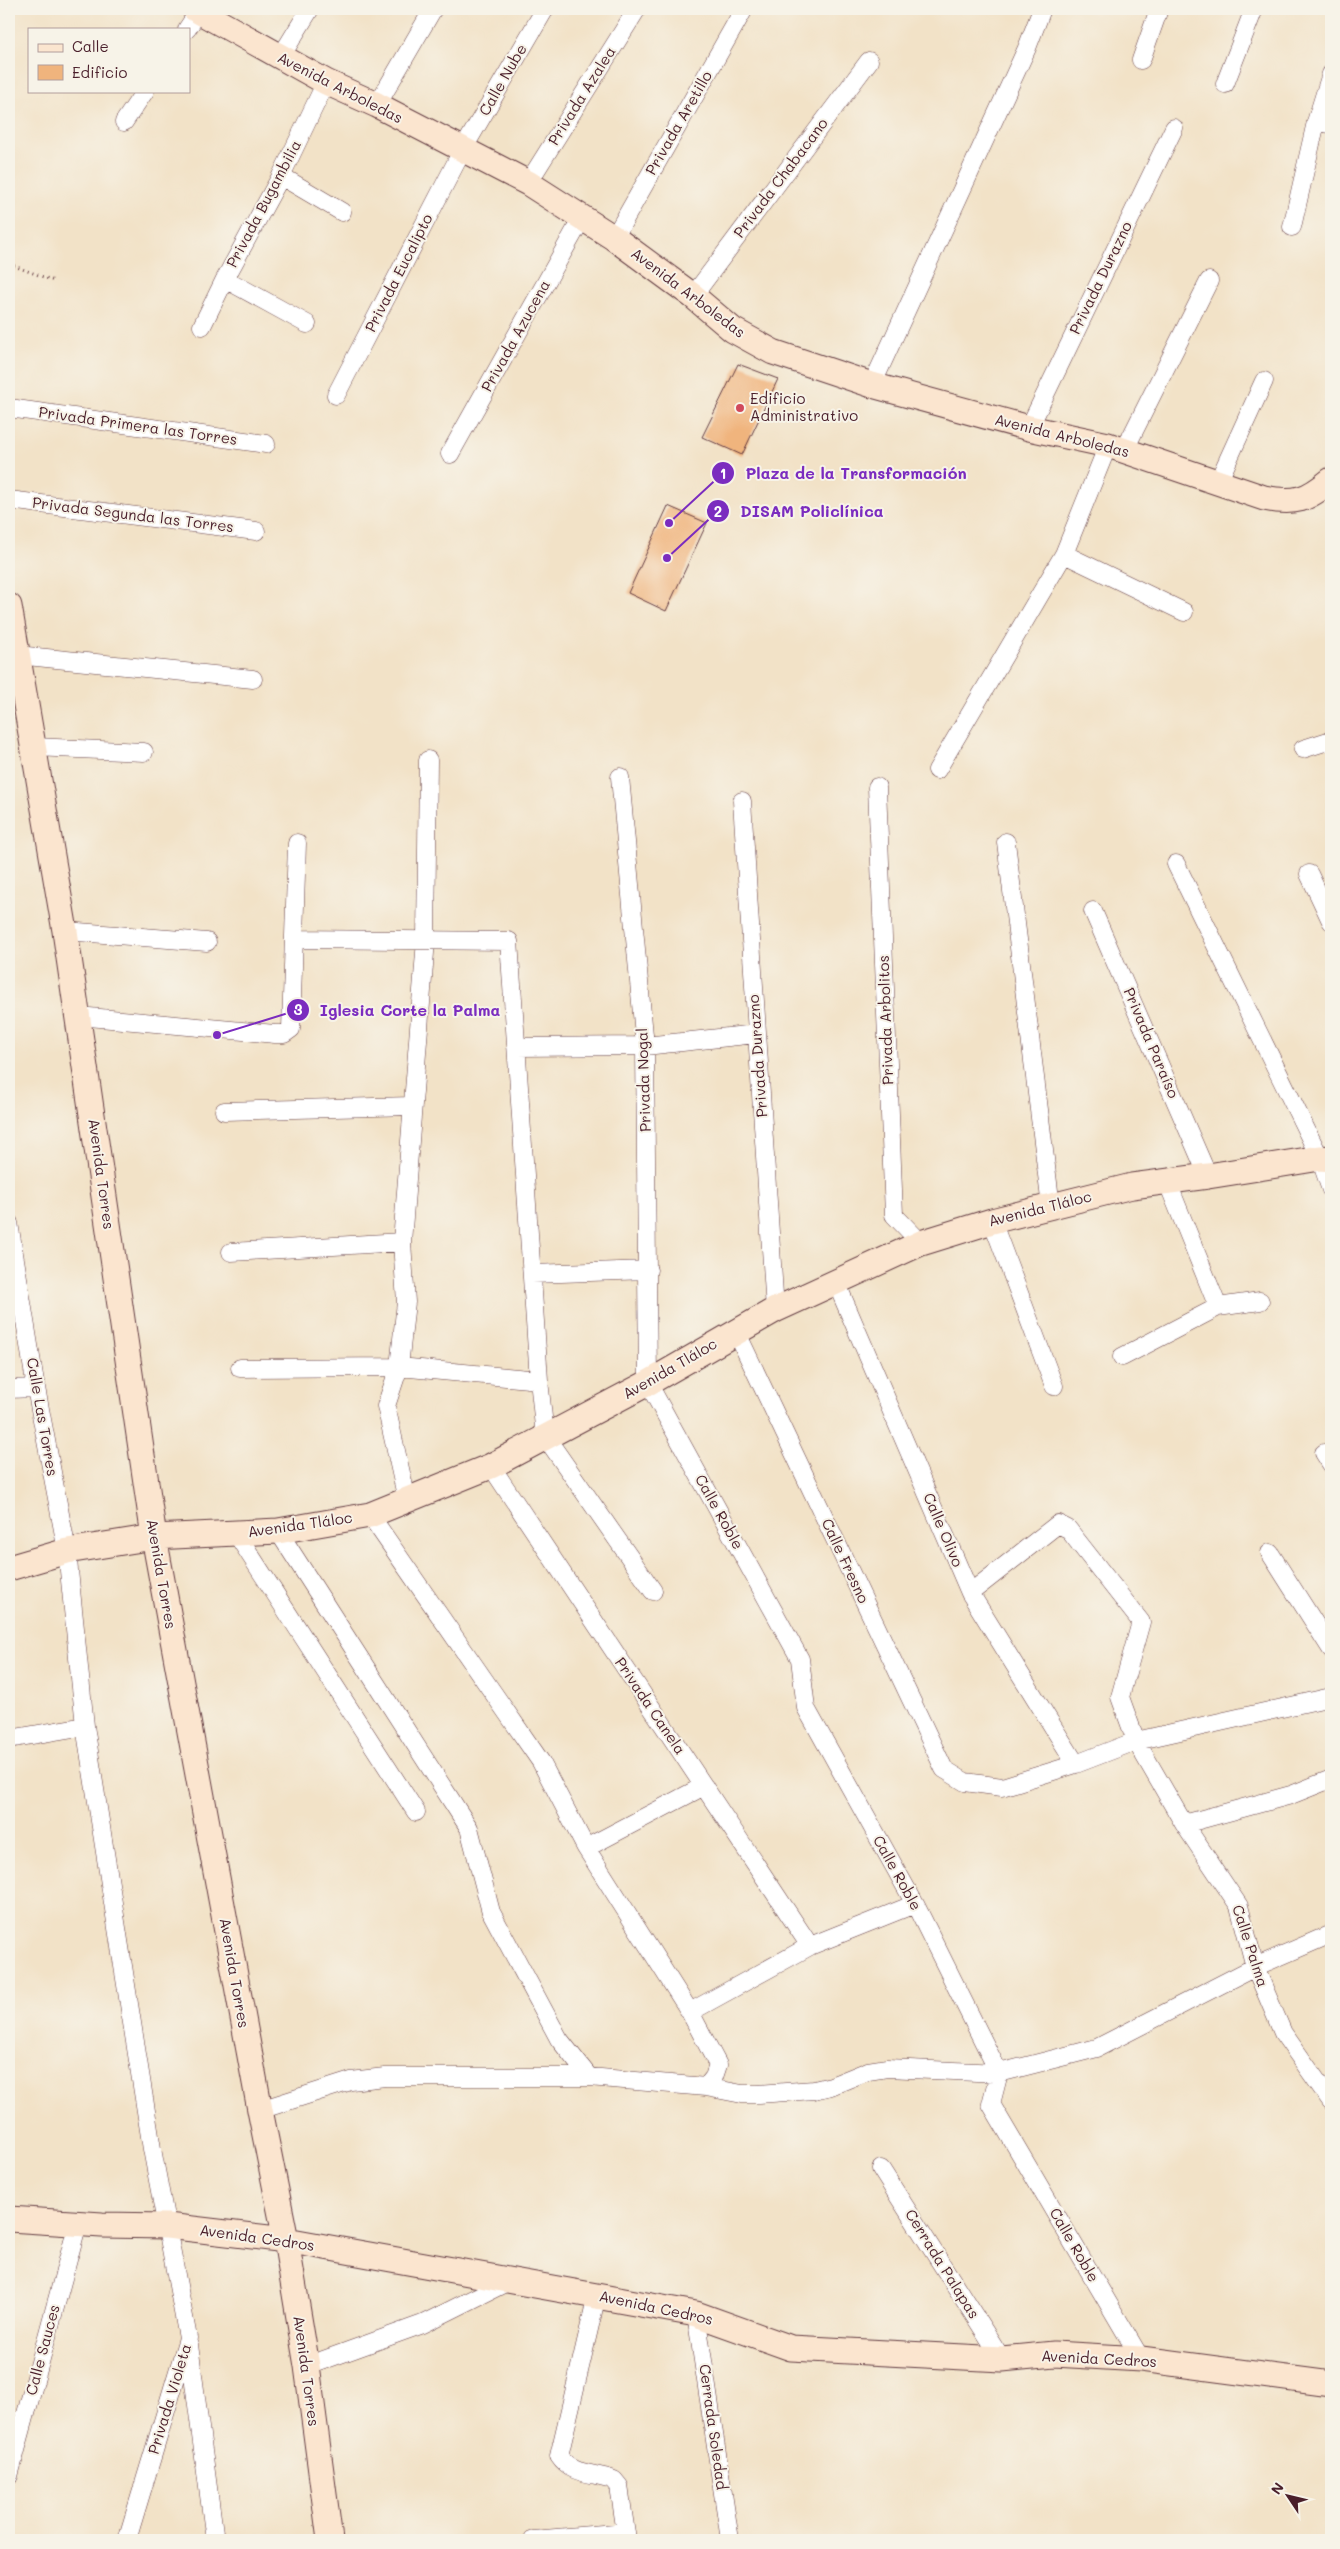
<svg xmlns="http://www.w3.org/2000/svg" width="1340" height="2549" font-family="Mali,sans-serif">
  <style>
    .building { fill: #f0b47d }
    .lines { fill: none; stroke-linecap: round; stroke-linejoin: round }
    .street-casing { stroke: #633c42; stroke-width: 19 }
    .secondary-casing { stroke: #633c42; stroke-width: 27 }
    .path { stroke: #633c42; stroke-width: 3; stroke-dasharray: 1 4; stroke-linecap: butt }
    .street { stroke: #fff; stroke-width: 18 }
    .secondary { stroke: #fbe5cf; stroke-width: 25 }
    .poi-dot { fill: #d1495b; stroke: #f7f3e8; stroke-width: 2 }
    .labels { text-anchor: middle; stroke-width: 4; stroke-linejoin: round; paint-order: stroke }
    .street-label { font-size: 15px; fill: #4a1f2b; stroke: #f7f3e8 }
    .poi-label { font-size: 15px; fill: #4a1f2b; stroke: #f7f3e8; text-anchor: start }
    .leader { fill: none; stroke: #7b2cbf; stroke-width: 2 }
    .callout-dot { fill: #7b2cbf; stroke: #f7f3e8; stroke-width: 2 }
    .mark-label { font-size: 15px; text-anchor: middle; font-weight: bold; fill: #fff }
    .callout-label { font-size: 16px; text-anchor: middle; font-weight: bold; fill: #7b2cbf; stroke: #f7f3e8; stroke-width: 4; stroke-linejoin: round; paint-order: stroke }
  </style>
  <rect width="100%" height="100%" fill="#f7f3e8"/>
  <filter id="ink" filterUnits="userSpaceOnUse"><feTurbulence type="fractalNoise" baseFrequency=".02" numOctaves="2"/><feDisplacementMap in="SourceGraphic" scale="10" xChannelSelector="R" yChannelSelector="G"/><feConvolveMatrix kernelMatrix="1 2 1 2 8 2 1 2 1" color-interpolation-filters="sRGB"/></filter>
  <filter id="wash" filterUnits="userSpaceOnUse"><feTurbulence type="fractalNoise" baseFrequency=".0096" numOctaves="4" result="noise"/><feDisplacementMap in="SourceGraphic" scale="20" xChannelSelector="R" yChannelSelector="G"/><feGaussianBlur stdDeviation="1.12" result="paint"/><feColorMatrix in="noise" values="0 0 0 0 0 0 0 0 0 0 0 0 0 0 0 0 0 1.4 0 .05"/><feComposite in="paint" operator="in"/></filter>
  <g filter="url(#wash)">
    <rect width="100%" height="100%" fill="#f2e2c7"/>
    <g id="blocks">
      <path class="building" d="M738,364l40,15 -36,76 -40,-18z
        M668,506l39,17 -41,88 -38,-18z"/>
    </g>
  </g>
  <g filter="url(#ink)">
    <use href="#blocks" fill-opacity="0" stroke="#633c42" stroke-width="1"/>
    <g class="lines">
      <g class="street-casing">
        <path id="street" d="M187,29l12,-18
          M280,58l30,-49
          M1141,60l18,-51
          M1225,84l29,-75
          M377,105l56,-96
          M124,122l21,-31
          M1316,122l15,2
          M281,176l61,36
          M528,183l109,-174
          M1292,227l24,-105 15,-48
          M614,238l130,-229
          M225,279l82,45
          M693,296l176,-235
          M202,326l23,-47 56,-103 45,-94
          M872,385l155,-337 15,-39
          M336,395l126,-244 83,-142
          M9,408l257,36
          M1029,428l145,-300
          M1124,451l85,-170
          M450,454l132,-236
          M1218,482l46,-101
          M9,500l247,31
          M1064,554l120,58
          M17,655l236,24
          M34,747l110,5
          M1303,749l28,-9
          M937,770l127,-216 44,-109
          M620,777l25,269 3,337 152,276 6,49 109,196 84,169 -8,31 150,255
          M877,787l17,428 27,28
          M742,801l33,509
          M1006,842l45,365
          M1176,864l144,294 11,32
          M1309,874l22,47
          M1093,911l115,265
          M65,931l142,11
          M294,939l215,2 30,439 6,56 108,155
          M78,1016l197,18h9l7,-5 6,-186
          M516,1047l129,-1 111,-12
          M224,1111l188,-5
          M1167,1181l51,126
          M992,1221l62,165
          M9,1223l27,165 31,163 18,175 67,423 36,189 -61,202
          M231,1252l171,-10
          M532,1274l116,-4
          M836,1282l134,311 106,171
          M736,1331l208,438 21,13 37,5 74,-23 60,-23 195,-44
          M1122,1357l96,-50 42,-6
          M240,1368l159,-1 140,13
          M9,1389l27,-1
          M1324,1453l7,11
          M491,1466l319,480
          M407,1500l-21,-94 13,-39 7,-65 -4,-60 24,-302 2,-180
          M370,1515l171,247 45,86 104,164 28,53 -4,12 -8,10
          M278,1531l191,297 22,84 68,127 30,38 117,10 36,7h16l56,-4 17,-4 37,-15 19,-3 112,5 98,-25 158,-81 76,-33
          M236,1533l180,279
          M1270,1553l61,96
          M970,1593l88,-69 10,5 73,93 -21,75 16,44 48,83 55,82 16,61 28,66 48,68
          M9,1739l76,-13
          M1184,1824l107,-29 40,-16
          M586,1848l118,-62
          M690,2012l120,-66 105,-42
          M260,2110l91,-29 34,-4h204
          M881,2169l121,190
          M597,2295l-38,161c13,20 35,16 55,24l5,6 8,54
          M696,2314l34,226
          M189,2345l26,195
          M307,2366l116,-42 86,-43
          M9,2476l69,-253
          M533,2540l93,-8"/>
      </g>
      <g class="secondary-casing">
        <path id="secondary" d="M195,9l131,73 51,23 151,78 86,55 79,58 40,34 40,22 99,33 157,43 79,17 156,53c32,6 43,2 67,-18
          M9,606l56,325 89,606 106,573 26,130 21,126 23,174
          M9,1568l58,-17 87,-14 124,-6 92,-16 121,-49 157,-83 127,-73 146,-67 71,-22 140,-35 76,-10 112,-18 11,1
          M9,2219l93,6 65,1 119,14 410,74 95,34 211,11 52,-5 87,5 190,25"/>
      </g>
      <path class="path" d="M9,264l45,17"/>
      <use href="#street" class="street"/>
      <use href="#secondary" class="secondary"/>
    </g>
  </g>
  <circle class="poi-dot" cx="740" cy="408" r="5"/>
  <g class="labels">
    <g class="street-label">
      <text transform="translate(503 80) rotate(-60)" y="5">Calle Nube</text>
      <text transform="translate(340 88) rotate(27)" y="5">Avenida Arboledas</text>
      <text transform="translate(582 96) rotate(-58)" y="5">Privada Azalea</text>
      <text transform="translate(679 123) rotate(-60)" y="5">Privada Aretillo</text>
      <text transform="translate(781 178) rotate(-53)" y="5">Privada Chabacano</text>
      <text transform="translate(264 204) rotate(-62)" y="5">Privada Bugambilia</text>
      <text transform="translate(399 273) rotate(-63)" y="5">Privada Eucalipto</text>
      <text transform="translate(1101 278) rotate(-64)" y="5">Privada Durazno</text>
      <text transform="translate(688 293) rotate(37)" y="5">Avenida Arboledas</text>
      <text transform="translate(516 336) rotate(-61)" y="5">Privada Azucena</text>
      <text transform="translate(138 426) rotate(8)" y="5">Privada Primera las Torres</text>
      <text transform="translate(1062 436) rotate(14)" y="5">Avenida Arboledas</text>
      <text transform="translate(133 515) rotate(7)" y="5">Privada Segunda las Torres</text>
      <text transform="translate(886 1020) rotate(-92)" y="5">Privada Arbolitos</text>
      <text transform="translate(1151 1043) rotate(67)" y="5">Privada Paraíso</text>
      <text transform="translate(758 1056) rotate(-94)" y="5">Privada Durazno</text>
      <text transform="translate(644 1080) rotate(-92)" y="5">Privada Nogal</text>
      <text transform="translate(101 1174) rotate(82)" y="5">Avenida Torres</text>
      <text transform="translate(1040 1209) rotate(-14)" y="5">Avenida Tláloc</text>
      <text transform="translate(670 1369) rotate(-30)" y="5">Avenida Tláloc</text>
      <text transform="translate(42 1417) rotate(80)" y="5">Calle Las Torres</text>
      <text transform="translate(719 1512) rotate(61)" y="5">Calle Roble</text>
      <text transform="translate(300 1525) rotate(-8)" y="5">Avenida Tláloc</text>
      <text transform="translate(943 1530) rotate(67)" y="5">Calle Olivo</text>
      <text transform="translate(845 1561) rotate(65)" y="5">Calle Fresno</text>
      <text transform="translate(161 1574) rotate(80)" y="5">Avenida Torres</text>
      <text transform="translate(650 1706) rotate(56)" y="5">Privada Canela</text>
      <text transform="translate(897 1873) rotate(61)" y="5">Calle Roble</text>
      <text transform="translate(1250 1946) rotate(72)" y="5">Calle Palma</text>
      <text transform="translate(234 1973) rotate(80)" y="5">Avenida Torres</text>
      <text transform="translate(257 2238) rotate(8)" y="5">Avenida Cedros</text>
      <text transform="translate(1074 2245) rotate(60)" y="5">Calle Roble</text>
      <text transform="translate(942 2264) rotate(58)" y="5">Cerrada Palapas</text>
      <text transform="translate(656 2308) rotate(12)" y="5">Avenida Cedros</text>
      <text transform="translate(43 2350) rotate(-75)" y="5">Calle Sauces</text>
      <text transform="translate(1099 2359) rotate(3)" y="5">Avenida Cedros</text>
      <text transform="translate(306 2371) rotate(82)" y="5">Avenida Torres</text>
      <text transform="translate(170 2399) rotate(-73)" y="5">Privada Violeta</text>
      <text transform="translate(713 2427) rotate(82)" y="5">Cerrada Soledad</text>
    </g>
    <g class="poi-label">
      <text x="750" y="404">Edificio<tspan x="750" dy="17">Administrativo</tspan></text>
    </g>
  </g>
  <path class="leader" d="M669 523L723 473M667 558L718 511M217 1035L298 1010"/>
  <g class="callout-dot">
    <circle cx="669" cy="523" r="5"/>
    <circle cx="667" cy="558" r="5"/>
    <circle cx="217" cy="1035" r="5"/>
    <circle cx="723" cy="473" r="12"/>
    <circle cx="718" cy="511" r="12"/>
    <circle cx="298" cy="1010" r="12"/>
  </g>
  <g class="mark-label">
    <text x="723" y="479">1</text>
    <text x="718" y="517">2</text>
    <text x="298" y="1015">3</text>
  </g>
  <g class="callout-label">
    <text x="856" y="479">Plaza de la Transformación</text>
    <text x="812" y="517">DISAM Policlínica</text>
    <text x="410" y="1016">Iglesia Corte la Palma</text>
  </g>
  <rect width="1340" height="2549" fill="none" stroke="#f7f3e8" stroke-width="30"/>
  <rect x="28" y="28" width="162" height="65" fill="#f7f3e8" stroke="#b29e9c"/>
  <rect x="38" y="44" width="25" height="8" fill="#fbe5cf" stroke="#b29e9c"/>
  <text x="72" y="52" font-size="15" fill="#4a1f2b">Calle</text>
  <rect x="38" y="65" width="25" height="15" fill="#f0b47d" stroke="#b29e9c"/>
  <text x="72" y="78" font-size="15" fill="#4a1f2b">Edificio</text>
  <g transform="translate(1288 2496) rotate(305)" stroke="#f7f3e8" stroke-width="4" paint-order="stroke">
  <path d="M0-4L9 19L0 12L-9 19Z" fill="#4a1f2b"/>
  <text y="-8" font-size="14" font-weight="bold" text-anchor="middle" fill="#4a1f2b">N</text>
  </g>
</svg>
